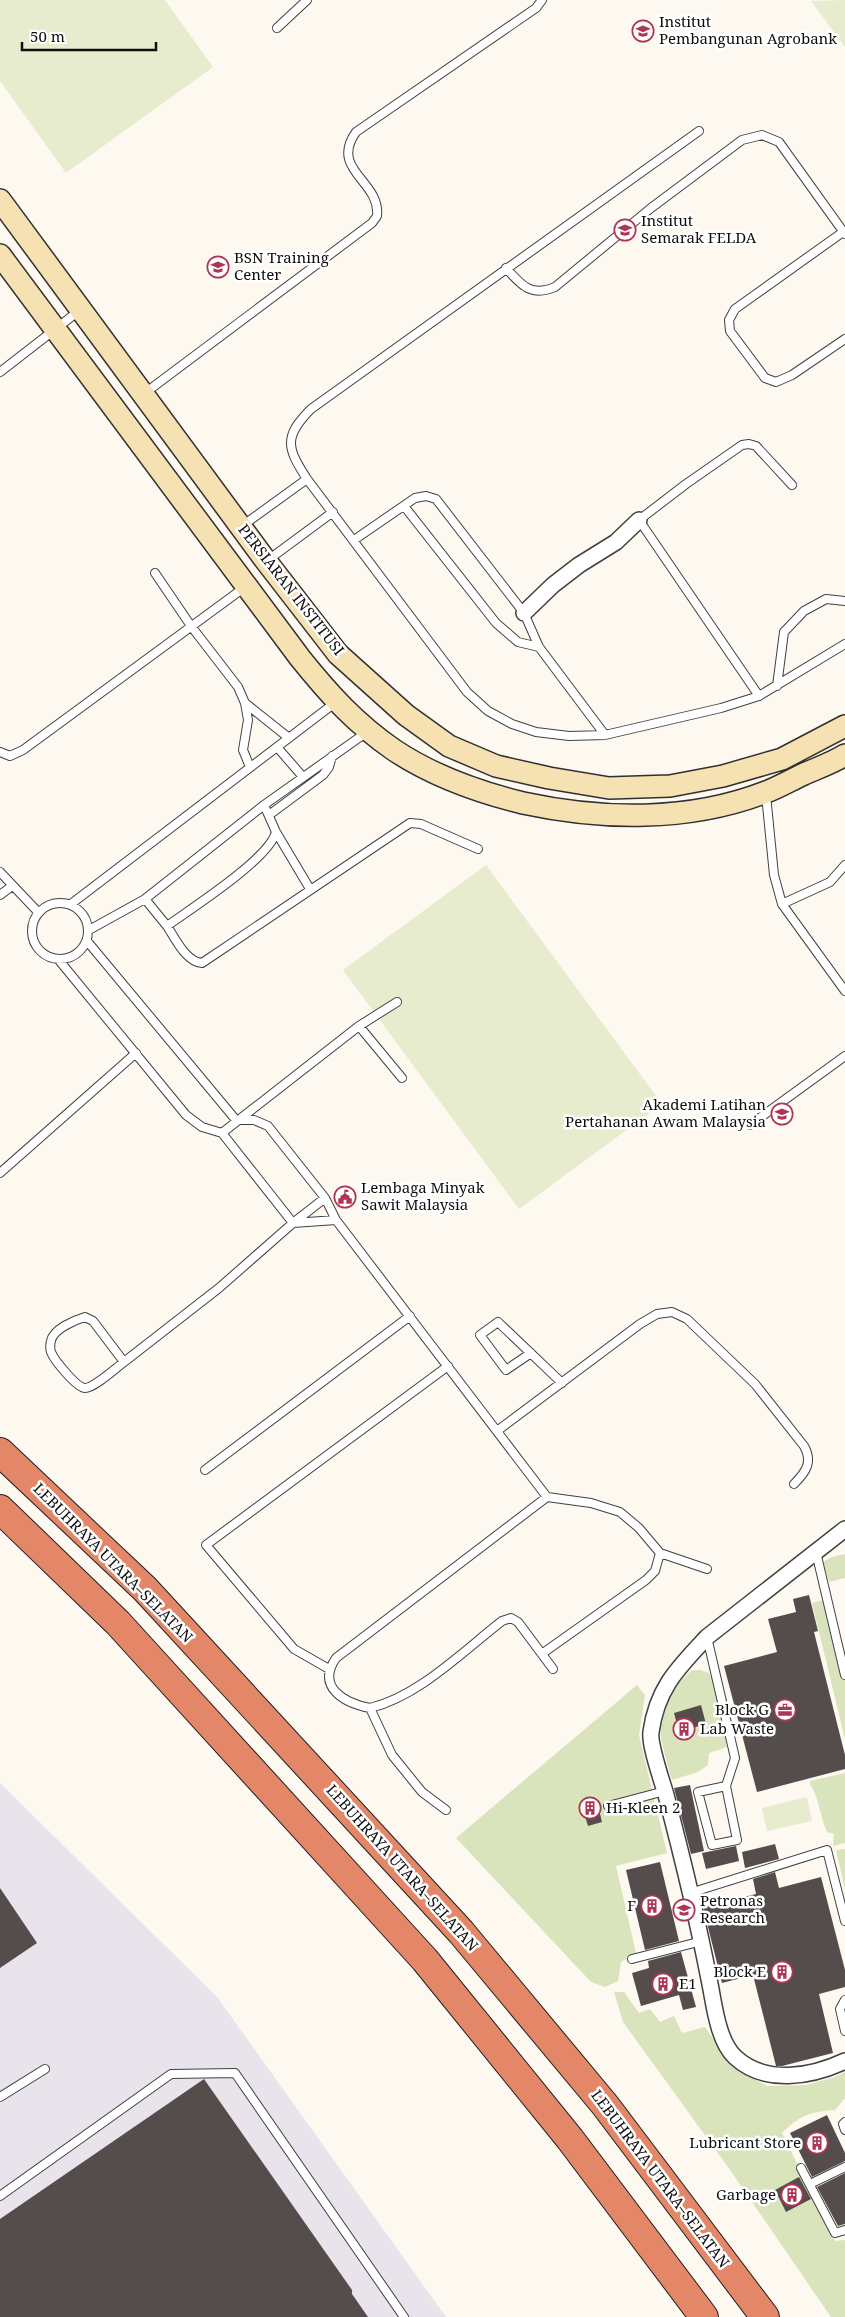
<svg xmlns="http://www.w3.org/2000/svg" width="845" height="2317" font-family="'Noto Serif',serif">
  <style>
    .industrial { fill: #e9e3eb }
    .green { fill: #d9e4bd }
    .pitch { fill: #e8ecce }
    .building { fill: #554d4b }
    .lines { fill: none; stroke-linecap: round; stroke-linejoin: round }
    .lane-casing { stroke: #414141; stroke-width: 10 }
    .street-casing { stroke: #414141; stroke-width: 18 }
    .secondary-casing { stroke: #303030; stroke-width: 24 }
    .highway-casing { stroke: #1f1f1f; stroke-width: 30 }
    .lane { stroke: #fff; stroke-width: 8 }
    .street { stroke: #fff; stroke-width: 15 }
    .secondary { stroke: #f6e1b3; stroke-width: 21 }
    .highway { stroke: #e48768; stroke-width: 28 }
    .labels { text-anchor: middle; stroke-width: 5; stroke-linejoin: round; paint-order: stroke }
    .poi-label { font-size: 15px; fill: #0e0e0e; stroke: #fff; text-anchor: start }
    .street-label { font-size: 15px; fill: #0e0e0e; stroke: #fff }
  </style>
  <rect width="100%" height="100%" fill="#fdf8f0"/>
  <path class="industrial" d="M0,1783l217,214 229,320h-446z"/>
  <path class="green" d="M845,1554v24l-16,4 -6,-20 9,-5z
    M831,1598l14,56v85l-33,-136z
    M692,1670h8l9,3 5,11 13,63 -18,6 -1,12 -10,7 -26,8c-14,-50 -24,-71 20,-110z
    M637,1685l8,10 -6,40 28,118 -51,13 20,87 -15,9 -3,19 -13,6 -14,-5 -135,-144z
    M845,1773v70l-12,3 1,-12 -7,-2c-7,-15 -8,-35 -17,-48v-3z
    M845,1849v41l-9,-40z
    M614,1992h10l15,21 11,-4 10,13 14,-6 8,17 23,-6 29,41 33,18 39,-1 29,-8 10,-5v26l-10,12c-24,2 -35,5 -53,23l53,108 10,-1v77h-14l-103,-150 -105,-145z"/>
  <path class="pitch" d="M0,0h165l48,67 -147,106 -66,-92z
    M845,0v47l-34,-46z
    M486,865l176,239 -143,105 -176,-239z
    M807,1797l5,24 -45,10 -5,-23z"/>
  <path class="building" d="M809,1595l9,36 -4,1 31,123v14l-88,23 -33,-126 53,-14 -9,-33 28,-7 -3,-13z
    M701,1705l5,19 -27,8 -5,-19z
    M690,1785l14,66 -13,3 -17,-66z
    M597,1802l5,20 -14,4 -6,-20z
    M775,1844l4,15 -34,9 -3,-16z
    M736,1846l3,15 -33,8 -4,-16z
    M660,1862l19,79 -34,9 -19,-80z
    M775,1872l4,16 42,-11 24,93v17l-26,7 14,59 -51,13h-6l-23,-91 -31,8 -19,-76 53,-13 -3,-15z
    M0,1888l37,55 -37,25z
    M681,1952l15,55 -13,3 -4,-15 -38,11 -9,-33 17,-5 -1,-7z
    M204,2079l148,211v4l16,23h-368v-98z
    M827,2115l18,38v8l-33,16 -22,-44z
    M845,2173v51l-7,2 -21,-39z
    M799,2177l12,22 -25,13 -11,-22z"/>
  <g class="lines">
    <g class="lane-casing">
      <path id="lane" d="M277,28l30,-28
        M699,131l-388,278c-28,28 -24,39 -4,70l160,213 21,19 24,13 24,8 33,4 36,-1 116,-27 38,-12 86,-52
        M843,232l-108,77 -6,11 1,11 35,47 11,4 16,-7 53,-36
        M506,268c16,18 25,29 49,19l96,-79 91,-68 20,-5 17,7 66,92
        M0,372l80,-62
        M145,393l227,-170 5,-7c4,-35 -48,-46 -21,-84l180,-124 6,-8
        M404,506l92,117 22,19 21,5
        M242,526l65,-47
        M354,540l61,-42 11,-2 10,3 88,114 15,34 66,88
        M268,560l65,-48
        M155,573l36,53 47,61 7,16 3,17 -5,30 7,17
        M777,686l7,-54 20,-21 22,-12 19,2
        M759,696l-120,-176 47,-36 56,-39 7,-1 7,2 36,39
        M245,703l44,35
        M277,747l26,30
        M0,752l10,4 13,-6 222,-163
        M766,795l8,80 8,29 63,87
        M264,805l12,27 34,57
        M269,815l54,-40 6,-8 3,-11
        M0,872l38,40
        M0,895l12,-9
        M145,899l22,27c25,-18 102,-67 109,-94
        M32 931a28 28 0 1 1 56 0a28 28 0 1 1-56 0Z
        M71,904l265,-202
        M782,904l48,-22 15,-17
        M167,926c8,12 19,36 35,37l208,-140 11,1 57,25
        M89,930l56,-31 119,-94 103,-73
        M87,941l149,179h18l14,6 57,72 11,22 211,277
        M58,959l128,156 16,12 20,6 71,90 43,-3
        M359,1026l43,52
        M750,1125l95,-69
        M222,1133l137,-107 38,-24
        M0,1173l136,-120
        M531,1353l-25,17 -26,-35 18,-13 64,61
        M124,1362c-8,6 -30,26 -39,26 -8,0 -31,-28 -34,-36 -1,-2 -1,-9 0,-11 2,-12 24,-21 34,-24l8,4 31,41 95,-74 74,-65 32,-25
        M497,1431l143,-107 17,-10 15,-2 15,7 68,65 49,62c9,16 2,26 -10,38
        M205,1470l205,-154
        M816,1552l29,123
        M707,1637l28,121 -9,28 11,54 -25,5 -14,-53 28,-6
        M543,1653l103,-73 9,-9 5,-18
        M329,1669l-35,-20 -88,-104 242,-179
        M370,1708c49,-12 92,-56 132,-87l9,-3 7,4 35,47
        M608,1806l57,-15
        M446,1810l-24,-18 -30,-37 -22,-47c-26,-5 -54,-21 -34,-50l211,-161 44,6 29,9 19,16 21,25 47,16
        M690,1893l137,-43 18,71
        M632,1959l70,-18
        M845,2000l-5,9 5,22
        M0,2097l45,-28
        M845,2122l-2,2 2,6
        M801,2168l34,65 10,-3
        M810,2184l35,-17
        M0,2196l171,-122 64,-1 169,244"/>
    </g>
    <g class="street-casing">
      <path id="street" d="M524,613l29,-28 26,-20 37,-23 23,-22
        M845,1529l-138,108c-29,31 -50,51 -56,95 -2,12 11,49 15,63 16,61 31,122 43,184 5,23 8,61 26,78 30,28 76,20 110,4"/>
    </g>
    <g class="secondary-casing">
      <path id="secondary" d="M0,200l266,361 72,93 68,61 43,31 47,20 53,12 60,10 61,-2 53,-10 59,-17 63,-33
        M0,255l300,403c29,36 55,65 94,92 39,26 84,42 129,53 79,17 166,19 243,-11 13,-5 25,-12 38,-18 14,-6 28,-11 41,-19"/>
    </g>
    <g class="highway-casing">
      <path id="highway" d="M0,1452l145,137 316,343 144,173 160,212
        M0,1509l118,114 307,337 145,179 134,178"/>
    </g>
    <use href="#lane" class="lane"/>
    <use href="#street" class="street"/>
    <use href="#secondary" class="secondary"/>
    <use href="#highway" class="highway"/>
  </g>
  <defs>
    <g id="university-ring" transform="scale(1.125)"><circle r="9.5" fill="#fff" stroke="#ae3554" stroke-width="1.5"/><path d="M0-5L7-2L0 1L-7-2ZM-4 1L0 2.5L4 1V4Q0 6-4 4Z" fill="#ae3554"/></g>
    <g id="civic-ring" transform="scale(1.125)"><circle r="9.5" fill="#fff" stroke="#ae3554" stroke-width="1.5"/><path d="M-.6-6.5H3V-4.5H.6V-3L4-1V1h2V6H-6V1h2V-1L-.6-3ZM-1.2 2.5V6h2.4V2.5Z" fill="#ae3554"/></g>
    <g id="office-ring" transform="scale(1.125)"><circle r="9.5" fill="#fff" stroke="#ae3554" stroke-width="1.5"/><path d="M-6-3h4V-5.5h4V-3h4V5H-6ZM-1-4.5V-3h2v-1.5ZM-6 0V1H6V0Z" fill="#ae3554"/></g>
    <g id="building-ring" transform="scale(1.125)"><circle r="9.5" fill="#fff" stroke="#ae3554" stroke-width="1.5"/><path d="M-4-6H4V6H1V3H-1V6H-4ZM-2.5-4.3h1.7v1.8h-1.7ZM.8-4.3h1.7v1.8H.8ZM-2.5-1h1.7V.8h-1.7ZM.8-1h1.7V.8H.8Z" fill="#ae3554"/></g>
  </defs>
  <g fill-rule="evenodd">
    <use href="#university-ring" x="643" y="31"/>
    <use href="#university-ring" x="625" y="230"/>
    <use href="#university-ring" x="218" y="267"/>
    <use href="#university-ring" x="782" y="1114"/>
    <use href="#civic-ring" x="345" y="1197"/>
    <use href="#office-ring" x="785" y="1710"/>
    <use href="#building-ring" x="684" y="1729"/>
    <use href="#building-ring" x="590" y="1808"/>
    <use href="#building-ring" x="652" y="1906"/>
    <use href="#university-ring" x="684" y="1910"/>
    <use href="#building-ring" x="782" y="1972"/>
    <use href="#building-ring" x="663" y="1984"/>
    <use href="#building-ring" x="817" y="2143"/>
    <use href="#building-ring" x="792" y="2195"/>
  </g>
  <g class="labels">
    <g class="poi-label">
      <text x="659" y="27">Institut<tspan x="659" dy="17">Pembangunan Agrobank</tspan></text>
      <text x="641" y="226">Institut<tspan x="641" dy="17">Semarak FELDA</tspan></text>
      <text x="234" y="263">BSN Training<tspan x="234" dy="17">Center</tspan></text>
      <text x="766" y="1110" text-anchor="end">Akademi Latihan<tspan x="766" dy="17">Pertahanan Awam Malaysia</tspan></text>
      <text x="361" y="1193">Lembaga Minyak<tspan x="361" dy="17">Sawit Malaysia</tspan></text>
      <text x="769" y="1715" text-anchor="end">Block G</text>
      <text x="700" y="1734">Lab Waste</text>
      <text x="606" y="1813">Hi-Kleen 2</text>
      <text x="700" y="1906">Petronas<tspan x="700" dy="17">Research</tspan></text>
      <text x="636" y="1911" text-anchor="end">F</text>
      <text x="766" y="1977" text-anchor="end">Block E</text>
      <text x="679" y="1989">E1</text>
      <text x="801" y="2148" text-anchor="end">Lubricant Store</text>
      <text x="776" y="2200" text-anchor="end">Garbage</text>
    </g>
    <g class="street-label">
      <text transform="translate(291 590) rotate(52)" y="5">PERSIARAN INSTITUSI</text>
      <text transform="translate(113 1563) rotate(45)" y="5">LEBUHRAYA UTARA–SELATAN</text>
      <text transform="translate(402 1868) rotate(48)" y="5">LEBUHRAYA UTARA–SELATAN</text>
      <text transform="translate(660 2179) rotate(53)" y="5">LEBUHRAYA UTARA–SELATAN</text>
    </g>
  </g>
  <path d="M22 42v8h134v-8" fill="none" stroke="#0e0e0e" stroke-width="2.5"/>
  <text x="30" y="42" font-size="15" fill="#0e0e0e" stroke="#ffffff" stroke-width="4" paint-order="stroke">50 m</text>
</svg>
